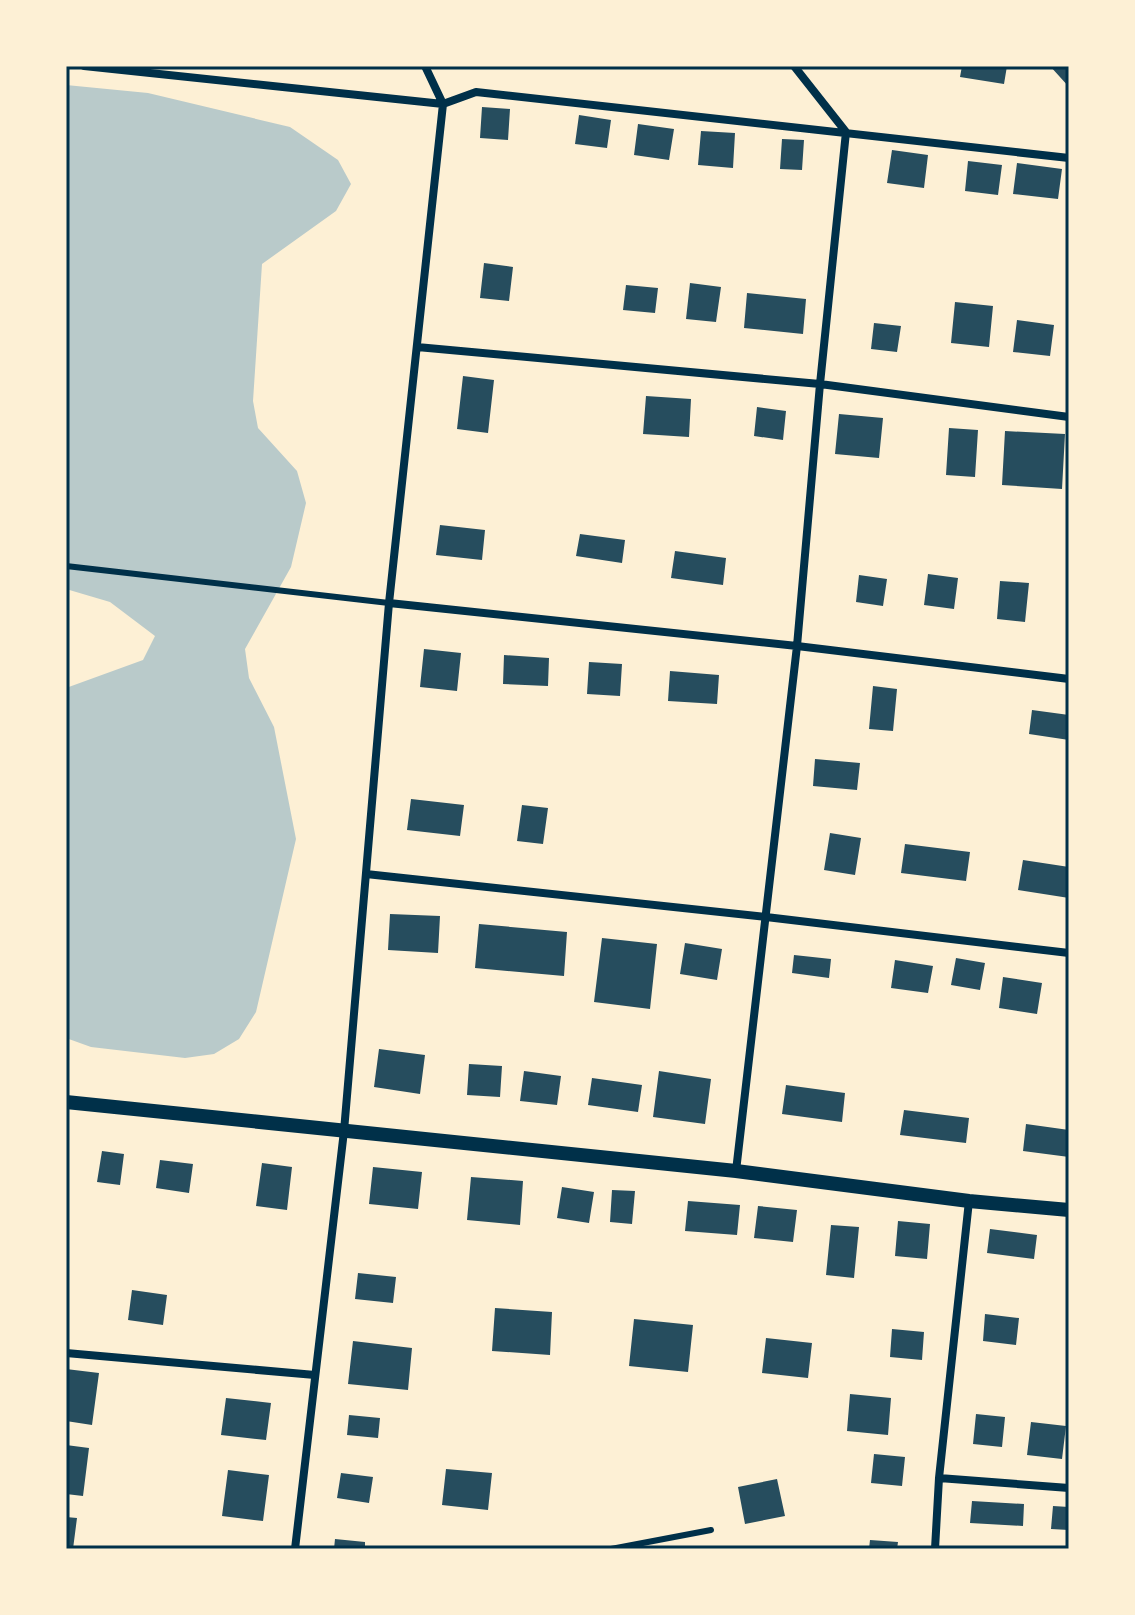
<svg xmlns="http://www.w3.org/2000/svg" width="1135" height="1615" font-family="'Times New Roman',serif">
  <style>
    .green { fill: #b9caca }
    .building { fill: #264d5e }
    .lines { fill: none; stroke-linecap: round; stroke-linejoin: round }
    .service { stroke: #003049; stroke-width: 6 }
    .minor { stroke: #003049; stroke-width: 8 }
    .tertiary { stroke: #003049; stroke-width: 14 }
    .neatline { fill: none; stroke: #003049; stroke-width: 3 }
  </style>
  <rect width="100%" height="100%" fill="#fdf0d5"/>
  <path class="green" d="M66,85l82,8 142,34 48,33 13,24 -15,27 -74,53 -9,137 5,27 39,43 9,32 -15,64 -46,82 4,29 25,49 22,112 -40,173 -17,27 -25,15 -29,4 -94,-11 -25,-9v-350l77,-28 12,-24 -45,-34 -44,-13z"/>
  <path class="building" d="M962,66h45l-3,18 -44,-7z
    M1050,66h19v21z
    M482,107l28,2 -2,31 -28,-2z
    M579,115l32,5 -4,28 -32,-4z
    M638,124l36,5 -5,31 -35,-5z
    M701,131l34,2 -2,35 -35,-3z
    M782,139l22,1 -2,30 -22,-1z
    M892,150l36,5 -4,33 -37,-5z
    M968,161l34,4 -4,30 -33,-4z
    M1017,163l45,6 -4,30 -45,-5z
    M484,263l29,4 -4,34 -29,-3z
    M690,283l31,4 -5,35 -30,-3z
    M626,285l32,3 -3,25 -32,-3z
    M747,293l59,6 -3,35 -59,-6z
    M955,302l38,4 -4,41 -38,-4z
    M1017,320l37,5 -4,31 -37,-4z
    M874,323l27,3 -4,26 -26,-3z
    M463,376l31,4 -6,53 -31,-4z
    M646,396l45,3 -2,38 -46,-3z
    M757,407l29,4 -3,29 -29,-4z
    M839,414l44,4 -4,40 -44,-4z
    M949,428l29,2 -3,47 -29,-2z
    M1005,431l60,3 -3,55 -60,-4z
    M440,525l45,5 -3,30 -46,-5z
    M580,534l45,6 -3,23 -46,-7z
    M675,551l51,7 -3,27 -52,-7z
    M928,574l30,4 -4,31 -30,-4z
    M859,575l28,4 -4,27 -27,-4z
    M1000,581l29,2 -4,39 -28,-3z
    M424,649l37,4 -4,38 -37,-4z
    M504,655l45,3 -1,28 -45,-2z
    M589,662l33,2 -2,32 -33,-2z
    M670,671l49,4 -2,29 -49,-3z
    M873,686l24,3 -4,42 -24,-2z
    M1032,710l37,5v25l-40,-6z
    M815,759l45,4 -3,27 -44,-4z
    M411,799l53,6 -4,31 -53,-6z
    M522,805l26,3 -5,36 -26,-3z
    M830,833l31,5 -6,37 -31,-5z
    M905,844l65,8 -4,29 -65,-8z
    M1023,860l46,7v31l-51,-8z
    M390,914l50,2 -2,37 -50,-3z
    M479,924l88,8 -3,44 -89,-8z
    M602,938l55,6 -7,65 -56,-7z
    M685,943l37,6 -5,31 -37,-6z
    M794,955l37,4 -2,19 -37,-5z
    M956,958l29,5 -5,27 -29,-5z
    M895,960l38,6 -5,27 -37,-5z
    M1003,977l39,6 -5,31 -38,-6z
    M379,1049l46,6 -5,39 -46,-7z
    M469,1064l33,2 -2,31 -33,-2z
    M524,1071l37,5 -4,29 -37,-4z
    M659,1071l52,8 -6,45 -52,-7z
    M592,1078l50,7 -4,27 -50,-7z
    M786,1085l59,8 -3,29 -60,-8z
    M904,1110l65,8 -3,25 -66,-8z
    M1026,1124l43,6v27l-46,-6z
    M102,1151l22,3 -4,31 -23,-3z
    M160,1160l33,4 -4,29 -33,-5z
    M262,1163l30,4 -5,43 -31,-4z
    M373,1167l49,5 -4,37 -49,-5z
    M471,1177l52,4 -3,44 -53,-5z
    M562,1187l32,5 -5,31 -32,-5z
    M612,1190l23,1 -3,33 -22,-2z
    M688,1201l52,4 -3,30 -52,-4z
    M758,1206l39,4 -4,32 -39,-4z
    M898,1221l32,3 -3,35 -32,-3z
    M831,1225l28,2 -5,51 -28,-3z
    M990,1229l47,6 -3,24 -47,-6z
    M358,1273l38,4 -3,26 -38,-4z
    M132,1290l35,5 -4,30 -35,-5z
    M495,1308l57,4 -2,43 -58,-4z
    M985,1314l34,4 -3,27 -33,-4z
    M634,1319l59,6 -5,47 -59,-6z
    M892,1329l32,3 -2,28 -32,-3z
    M766,1338l46,5 -4,35 -46,-5z
    M353,1341l59,7 -4,42 -60,-6z
    M66,1369l33,4 -7,52 -26,-4z
    M850,1394l41,4 -3,37 -41,-4z
    M226,1398l45,5 -5,37 -45,-5z
    M976,1414l29,3 -3,30 -29,-3z
    M349,1415l31,3 -2,20 -31,-3z
    M1031,1422l35,4 -4,33 -35,-4z
    M66,1445l23,3 -6,48 -17,-2z
    M874,1454l31,3 -3,29 -31,-3z
    M446,1469l46,4 -4,37 -46,-5z
    M228,1470l41,5 -6,46 -41,-5z
    M341,1473l32,4 -4,26 -32,-5z
    M777,1479l8,37 -40,8 -7,-37z
    M972,1501l52,3 -1,22 -53,-3z
    M1053,1506l16,1v23l-18,-1z
    M66,1517l11,1 -4,31h-7z
    M335,1539l30,3v7h-31z
    M870,1540l28,2 -1,7h-28z"/>
  <g class="lines">
    <path class="service" d="M66,566l323,37
      M611,1549l100,-19"/>
    <path class="minor" d="M84,66l359,38 33,-12 593,66
      M417,347l403,37 249,33
      M389,603l408,43 272,33
      M366,874l400,43 303,36
      M736,1171l61,-525 23,-262 26,-252 -52,-66
      M66,1353l249,22
      M939,1478l130,10
      M295,1549l49,-418 45,-528 54,-499 -18,-38
      M935,1549l4,-71 30,-277"/>
    <path class="tertiary" d="M66,1102l670,69 233,30 100,9"/>
  </g>
  <rect width="1135" height="1615" fill="none" stroke="#fdf0d5" stroke-width="136"/>
  <rect x="68" y="68" width="999" height="1479" class="neatline"/>
</svg>
